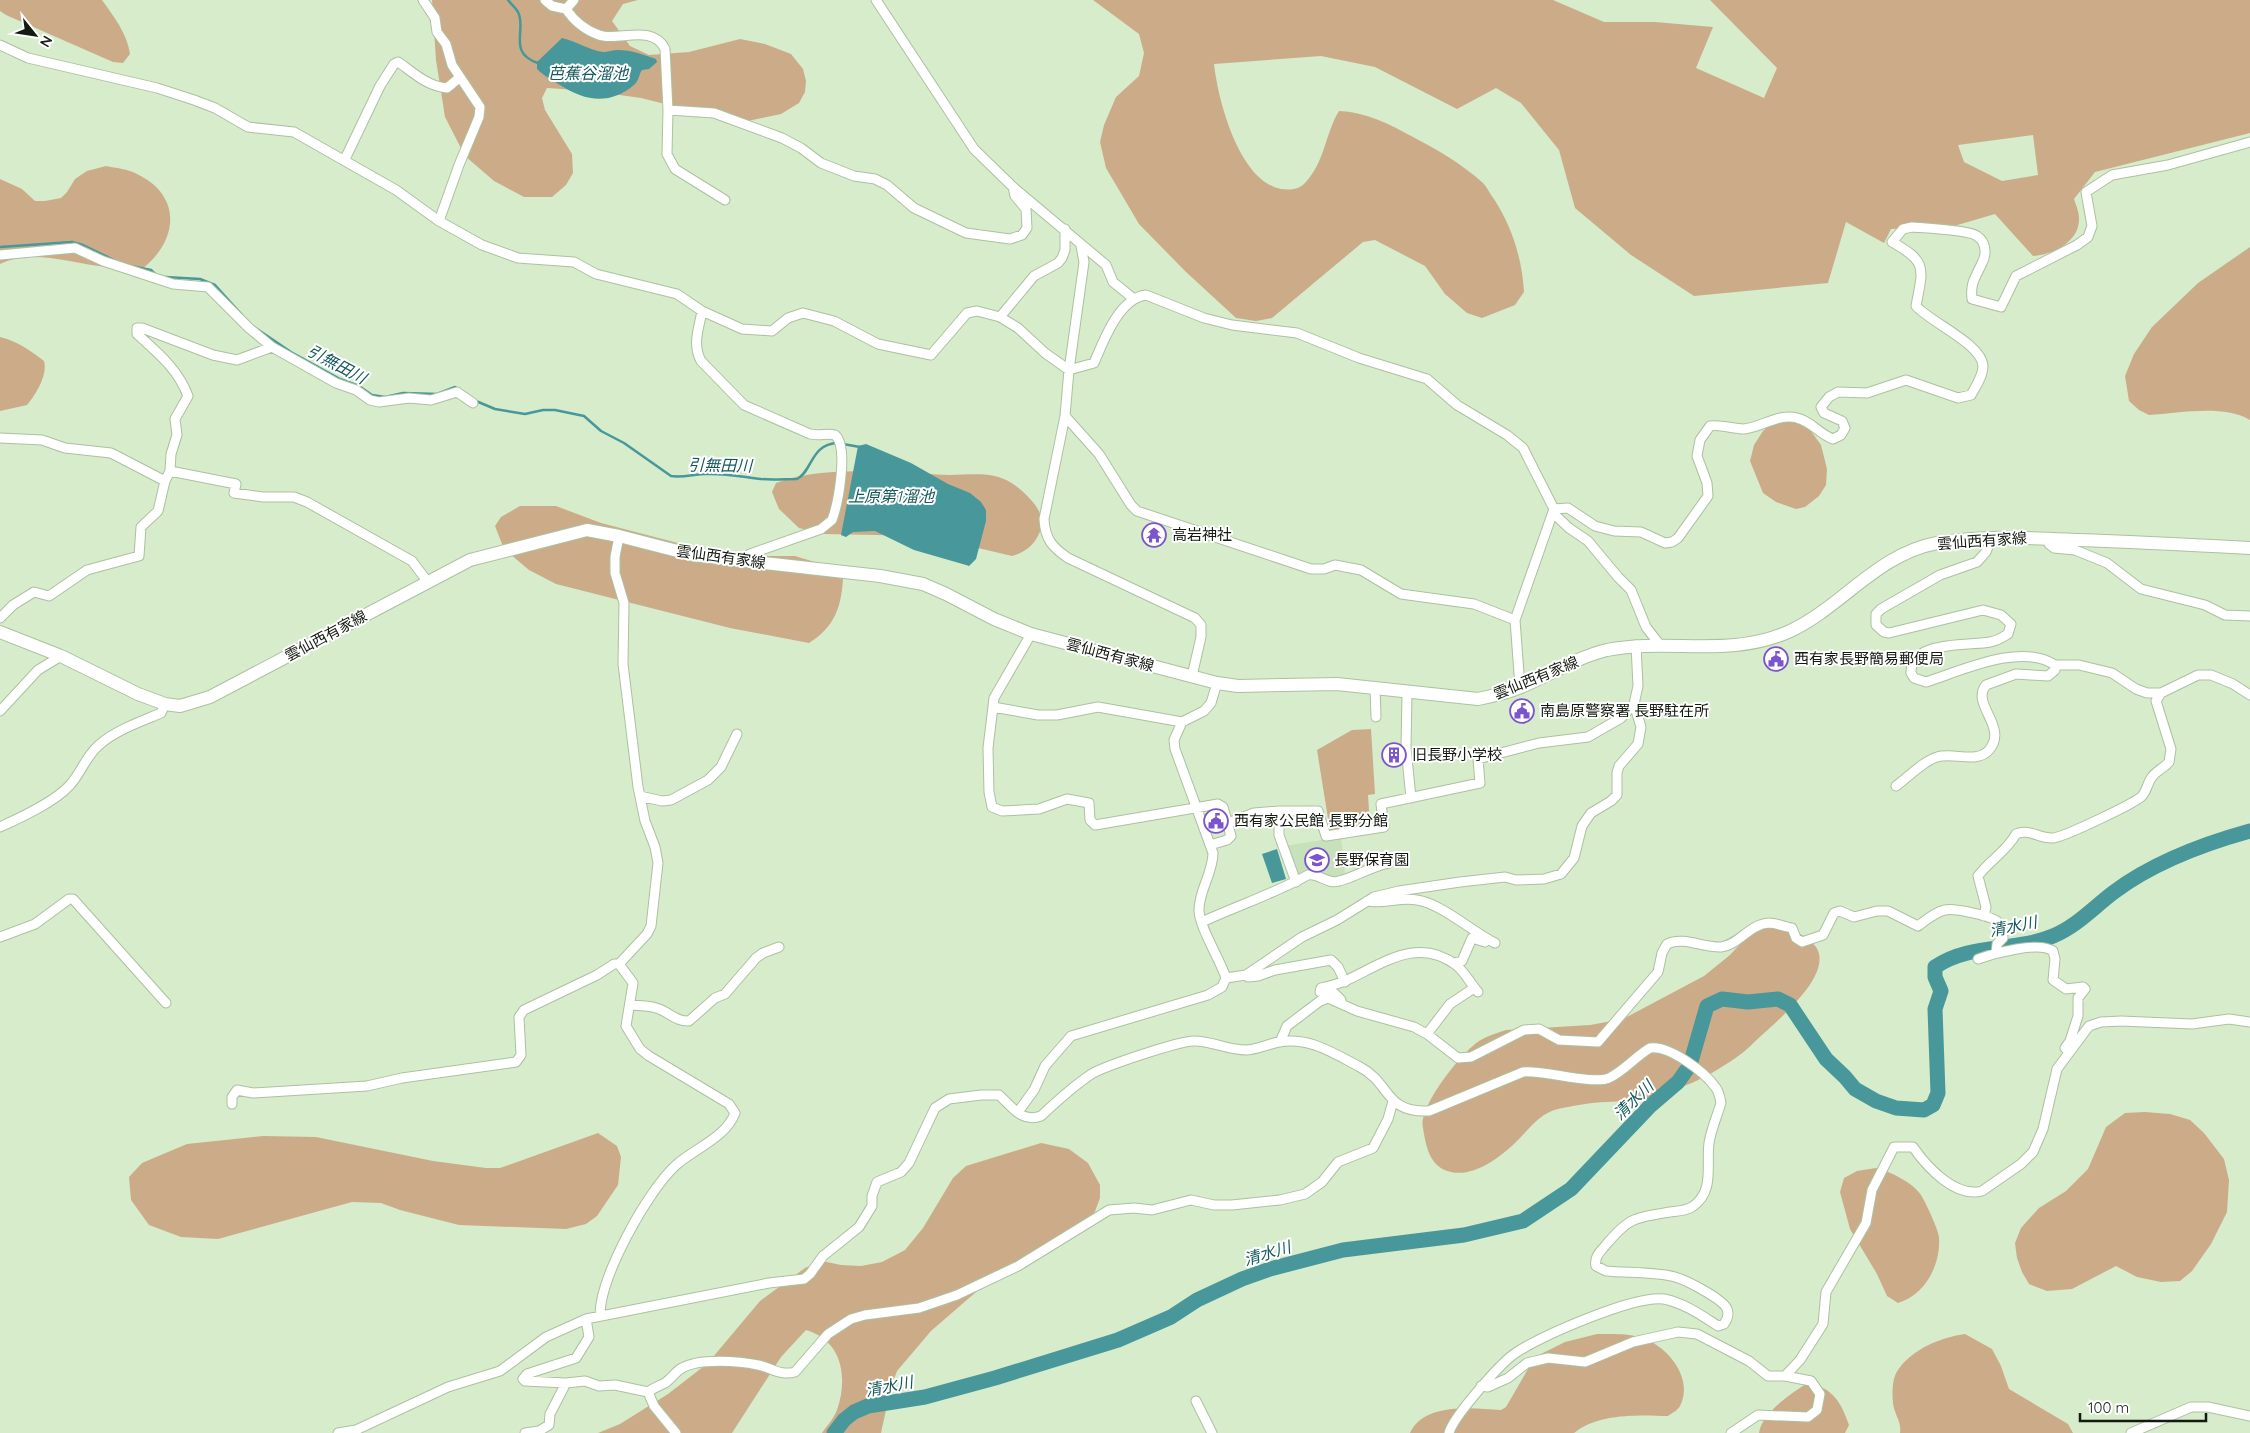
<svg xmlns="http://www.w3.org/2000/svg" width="2250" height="1433" font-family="Quicksand,'Noto Sans JP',sans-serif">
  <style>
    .built { fill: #c7e1ba }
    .green { fill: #ccac88; fill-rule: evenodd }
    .water { fill: #48979a }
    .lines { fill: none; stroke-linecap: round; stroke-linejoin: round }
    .stream { stroke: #48979a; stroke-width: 2.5 }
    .river { stroke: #48979a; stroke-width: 15 }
    .street-casing { stroke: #acc1a1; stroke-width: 11 }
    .primary-casing { stroke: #acc1a1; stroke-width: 14 }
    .street { stroke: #fff; stroke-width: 9 }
    .primary { stroke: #fff; stroke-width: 12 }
    .labels { text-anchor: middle; stroke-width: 4; stroke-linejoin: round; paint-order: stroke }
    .poi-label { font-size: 15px; fill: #131a0f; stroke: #fff; text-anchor: start }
    .street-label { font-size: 15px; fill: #131a0f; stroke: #fff }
    .water-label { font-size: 16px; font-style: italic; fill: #16595b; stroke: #fff }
  </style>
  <rect width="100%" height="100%" fill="#d6eccb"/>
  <path class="built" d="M1341,837l4,37 -7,4h-8l-13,-5 -22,2 -10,-29z"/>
  <path class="green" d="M0,0h102c12,17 25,33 28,54l-7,9 -10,-1 -107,-47 -6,-4z
    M432,0h206l-15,4 -11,17 18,25 19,9 40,-3 51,-13 25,5 26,10 12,15 3,12 -1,11 -6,11 -18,11 -33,7 -43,-7 -64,-16 -50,-7 -44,-3 -5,10 3,12 27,44 1,19 -7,12 -14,12h-28l-30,-16 -29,-25 -20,-39 -9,-57z
    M1093,0h460l51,22h51l58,5 -17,41 68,30 13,-30 -67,-68h540v133l-155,39 -21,27c2,6 5,13 5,19 1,24 -27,37 -46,38l-38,-42 -41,12 -63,3 -7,14 -38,-21 -18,61 -134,13 -63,-41 -56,-47 -16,-58 -38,-47 -25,-15 -39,21 -82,-42 -54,-11 -107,8c4,36 25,117 67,125 9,1 17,1 24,-6 20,-21 20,-49 34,-72 27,1 50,13 74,26 25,13 49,27 70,46 4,4 7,11 11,16 18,28 28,59 30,93l-9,13 -33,13 -15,-5 -22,-19 -20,-28 -50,-26 -12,2 -91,76 -16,3 -20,-3 -51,-47 -46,-47 -33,-56 -6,-26 4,-17 12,-28 23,-21 5,-23 -5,-19zM2033,135l5,40 -36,6 -38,-19 -6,-17z
    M106,166c10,2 22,3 31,8 46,22 41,67 5,95 -15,-1 -29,-1 -43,-3 -32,-4 -68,-17 -99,-2v-85l22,10 13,12h10l16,-3 6,-6 8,-13 12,-8z
    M2250,247v173c-26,-16 -71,-7 -101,-5l-10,-5 -10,-9 -4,-25 9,-22 18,-27 46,-44z
    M0,337c17,4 30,13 44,24 4,14 -8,33 -17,44l-27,6z
    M1779,417l20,7 12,7 10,14 6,24 -1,16 -7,11 -14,11 -9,2 -20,-7 -13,-9 -13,-32 4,-16 9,-14z
    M900,471c16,1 33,4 49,4 39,-1 55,-5 83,26 7,8 12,18 9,28 -5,15 -15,23 -29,27l-85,-20 -103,-2 -25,-6 -20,-19 -7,-17 4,-9c38,-15 83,-11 124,-12z
    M520,506h36l45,17 96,25 61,8h37l23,7 25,16c-2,30 -9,48 -34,64l-79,-15 -174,-44 -27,-14 -25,-21 -9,-23 6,-9z
    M1371,729l4,65 -7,1 2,30 -40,6 -13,-81 35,-20z
    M1770,926c16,3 36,6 46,21 18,27 -37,72 -54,88 -8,7 -16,16 -25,22 -16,11 -36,23 -53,29 -12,5 -24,10 -36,13 -13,3 -28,2 -42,3 -14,0 -34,4 -48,7 -19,4 -31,23 -44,35 -16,15 -41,33 -63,28 -21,-4 -25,-25 -28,-44 -5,-21 38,-75 56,-87 8,-5 18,-8 27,-11l84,-5 33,-6 81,-43 26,-21 22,-24z
    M2145,1112l25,2 20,6 14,13 20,26 5,21 -2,32 -16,32 -19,27 -12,10 -19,1 -24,-5 -21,-11 -44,23 -25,2 -18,-7 -7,-12 -5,-14 -2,-15 6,-15 18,-20 27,-17 22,-22 18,-42 19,-14z
    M598,1133l19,13 4,11 -3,28 -21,31 -11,8 -20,5 -107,-4 -59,-15 -19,-7 -29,-1 -134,37 -37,-2 -32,-12 -18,-25 -2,-23 13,-14 45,-19 76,-8 53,1 117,24 53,7h14z
    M1041,1143l28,6 19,14 12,22v13l-6,16 -57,40 -61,38 -45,39 -34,40 -6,16 -10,46h-59c5,-7 12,-15 15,-23 11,-32 6,-69 -31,-80l-25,27 -49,76h-134l22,-9 48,-30 40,-31 52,-62 45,-33 17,-7 19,4 20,1 21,-4 23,-12 18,-22 30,-50 13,-12z
    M1876,1168c15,4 36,14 45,27 5,8 17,34 18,42 2,28 -14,58 -41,66l-11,-7 -10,-22 -27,-45 -10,-37 4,-14 13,-7z
    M1597,1334c16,0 31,-1 46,4 25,9 51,40 37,68 -2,4 -8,7 -12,10 -29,-1 -70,-3 -94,17h-164c14,-31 63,-25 91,-23l5,-3 29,-50 30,-15z
    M1965,1334l27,15 9,17 8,23 59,35 5,9h-173c2,-11 -6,-19 -7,-30 -1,-10 -1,-25 5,-33 14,-21 44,-33 67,-36z
    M1808,1383c25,5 33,19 41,42l-4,8h-86c2,-19 33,-41 49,-50z"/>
  <path class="water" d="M562,38c14,3 27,12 41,14 5,0 10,-2 15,-2 13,0 27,5 38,9l1,3 -8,7 -7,1c-3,4 -3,10 -7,14 -25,22 -50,17 -75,1 -8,-5 -16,-9 -23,-16v-7z
    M866,444l45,19 37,21 22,9 11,9 5,8v11l-10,38 -7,7 -3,-1 -52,-15 -39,-19 -22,1 -7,5 -5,-2 17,-89z
    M1277,849l9,30 -14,4 -10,-29z"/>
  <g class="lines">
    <path class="stream" d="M508,0c3,4 8,8 10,12 9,17 -11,41 20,51
      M0,247l72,-5 11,3 35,17
      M131,266l20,4 4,4
      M165,277l35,2 15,6 27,30
      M251,325l40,27 49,27 19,7 13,9 13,2 18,-4 34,1 18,-7 12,7
      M476,401l19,8 30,5 18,-4h12l29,6 17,15 23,12 47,33c11,2 24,-2 35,-2 19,-1 37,3 55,5 12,1 24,0 36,0 16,-8 13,-35 41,-36
      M843,444l17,3"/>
    <path class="river" d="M834,1433l10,-13 10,-8 14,-6 57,-9 70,-19 123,-38 53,-23 26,-17 45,-21 28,-10 73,-19 121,-15 59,-14 48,-32 79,-83 28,-24 12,-17 17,-59 15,-7 26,3 30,-3 12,6 36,54 19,18 10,12 21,12 20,7 28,2 9,-5 5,-12 -3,-84 6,-18 -6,-14v-10c34,-24 80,-15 118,-31 24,-10 41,-29 61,-44 40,-30 89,-48 136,-61"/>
    <g class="street-casing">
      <path id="street" d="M423,0l12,18 2,14 9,12 6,21 28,42 -1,10 -20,48 -20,56
        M545,0l7,6 14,3 8,-9
        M876,0l98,149 39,38 93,78 7,17 21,17
        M566,9c8,12 19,21 33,26 18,7 54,-12 66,14l3,61 -1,44 8,15 50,31
        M0,45l28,13 129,30 37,12 21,8 33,19 46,5 102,58 43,31 43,24 36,13 56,4 22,12 81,20 25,17 40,18 30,2 16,-13 15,-5 31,8 44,23 53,11 36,-42 10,-2 23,6 18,11 27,25 24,17 25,-7c9,-21 25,-65 52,-68l58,23 28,7 65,8 62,25 68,21 30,26 50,30 16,13 31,61 -39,111 5,67
        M668,110l46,3 68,25 19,10 20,15 33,13 21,3 12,6 27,23 52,25 44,6 12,-4 5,-7 -1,-19 -11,-13 -2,-9
        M345,159l35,-73 14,-22 4,-2 3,2c15,11 27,22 46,24l12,-10
        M1081,246l3,16 -15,108 -4,46 -21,103c1,20 8,28 24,39l127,60 6,7v12l-9,39
        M0,255l75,-7 28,13 70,23 35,3 41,41 23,19 64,36 20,7 14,10 9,2 30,-4 22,2 26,-8 16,11
        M702,311c-3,17 -10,33 -1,50l43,44 66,29c9,2 18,-1 25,1 14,12 3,69 -3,85l-11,9 -71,25 -11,7
        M1000,317l34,-41 24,-13 4,-5 3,-8v-21
        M1065,416l34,38 32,51 6,6 174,58h13l11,-4 26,5 40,24 73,10 41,16
        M0,438l42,2 23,8 46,5 54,28 -7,30 -17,16 -2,29 -52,14 -38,26 -15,-4 -21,13 -13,13
        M170,471l66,13 -2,9 29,4h31l13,5 105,59 15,20
        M165,481l5,-10 1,-17 6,-19 -2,-16 13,-23c-10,-27 -30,-43 -51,-62v-6h5l71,27 24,5 35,-13
        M1554,509l14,-1 27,18 19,5 27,1 24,11 7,-1 6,-4 30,-42 -1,-13 -10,-27 3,-16 10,-14c11,-2 23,3 34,3 18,-2 35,-16 53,-11 14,3 22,16 36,21l8,-4 4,-7 -3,-7 -18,-8 -3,-6 8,-10 9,-5 29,1 39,-13 52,18 13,-3c5,-9 12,-19 12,-29 -1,-22 -53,-44 -67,-60 7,-38 12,-44 -24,-64l11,-13 9,-2c12,1 57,3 65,9 9,6 10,18 5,27 -6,14 -12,19 -10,36l29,8 15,-31 61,-31 11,-8 4,-11 -6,-34 26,-17 56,-10 82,-23
        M1553,513l16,15 19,13 30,36 13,13 15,37 14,18
        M2048,538l1,6 5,4 21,2 32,13 34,26 64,16 20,10 25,1
        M1031,634l-37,64 -6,50 1,44 3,15 10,4 37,-2 28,-10 22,4 1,17 5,5 123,-21 5,3 8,29 -4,4 -17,5
        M2055,665h24l33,8 24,16 11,4h14l37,-18h13l22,9 17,11
        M1375,688l1,29
        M1407,693l-1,55 5,50
        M993,707l45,8h19l41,-8 84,15
        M0,711l38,-41 23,-14
        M1896,786c11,-8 29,-26 41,-29 16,-5 40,7 52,-7 20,-23 -19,-46 -3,-65l30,-11 32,2 7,-6v-5c-34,-23 -94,6 -129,17l-12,-4 -3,-5c-1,-33 58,-27 79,-31 7,-1 13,-5 18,-8l3,-10 -10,-9 -18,-5 -94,23 -5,-1 -8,-7v-11l5,-5 59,-34 37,-13 9,-10 5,-13
        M640,796l22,5 9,-1 37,-20 13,-13 16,-33
        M1228,823l26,-10 25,-2
        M0,827c20,-9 55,-25 70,-42 11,-12 16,-29 29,-40 17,-15 41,-23 62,-32l4,-9
        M1296,882l-17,-47v-24h39l8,25 58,-9 -3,-23 99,-21 -2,-24 61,-16 49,-6 33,-19 13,-14
        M1367,901c17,3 33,-4 50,-1 23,3 56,32 78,43
        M1984,916l2,-9 -8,-31c11,-15 29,-25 38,-42 14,-6 23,5 37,4 11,-1 78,-33 88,-41 6,-5 6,-14 11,-20 4,-6 12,-9 17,-15l2,-13 -15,-48 5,-8
        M1202,922c35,-16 71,-28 106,-47 11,-2 20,10 31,6 17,-4 30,-14 50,-18
        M0,937l35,-13 34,-25h4l93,104
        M1978,959c17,-6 61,-18 75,-8l2,8 -2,21 13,9 17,-2 2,2 -7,9v18l-8,25 -5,7
        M1454,963l8,-2 10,-23 13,4
        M1246,975l2,2 10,-1 17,-6 56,-10 7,7 7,15
        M1226,978l20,-3 56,-38 35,-17 37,-23 25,-6 61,-9 45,-5 11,3 28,-1 17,-5 13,-16 8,-32 9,-13 20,-12 6,-6v-22l2,-7 19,-22 3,-17 -7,-23 4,-18 -2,-41
        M1341,1002v-2l-7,-7 -14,-1 1,-4c9,-2 18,-4 26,-8 35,-16 71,-44 109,-15 9,7 14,18 22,27
        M630,1005c10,1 20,0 29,4 11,4 18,13 30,12l26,-23 10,-4 31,-36 7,-5 16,-6
        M1427,1034l23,-30 24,-16
        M1280,1042l7,-16 33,-25 8,-3 29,13 57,16 13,7 31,24 13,-1 53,-27 15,-1 20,11 39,2 60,-70 4,-19 5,-9c17,-8 36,4 54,3 18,-2 28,-23 48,-24 7,0 16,4 23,5l4,10 6,4 21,-7 11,-22 6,-2 14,6 23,-6h11l30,15c8,-6 17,-14 27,-16 9,-2 49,6 54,13 3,4 4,11 4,15l-6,6 -1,9
        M232,1104v-7l5,-7 16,3 114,-7 35,-8 114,-16 5,-7 -2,-38 5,-7 73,-35 17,-11h5
        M1018,1112l16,-22 11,-24 26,-30 137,-41 14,-8 4,-9c-6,-19 -27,-51 -27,-68 0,-20 14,-37 14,-57l-38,-104 -1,-9 8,-18 22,-11 7,-8 6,-20
        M600,1315c0,-38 47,-123 75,-149 18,-17 51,-28 60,-53l-6,-9 -80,-48 -9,-7 -14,-23 7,-43 -14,-19 28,-30 4,-8 7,-63 -3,-16 -10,-26 -7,-34 -15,-123 1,-61 -9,-30v-16l4,-21
        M586,1319l3,18 -13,21 -49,16 -4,5 2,2 41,2 19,-2 14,5 16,-1 33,7c5,-4 11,-6 17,-9 6,-4 11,-12 17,-15 17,-10 57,-7 76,-3 14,3 22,11 37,7l33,-38 23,-15 14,-4 54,-7 38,-13 61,-29 91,-56 25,-2 18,2 39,-10 23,5h18l48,-5 25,-6 17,-12 16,-20 35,-14 15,-29 5,-18
        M1481,1386l7,1 20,-9 19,-15 21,-5 37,4 48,-20 45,-10 19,2 52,27 19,15h17l15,-16 23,-36 3,-32 40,-69 6,-33 22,-43h19c14,20 42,51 69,44l39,-27 12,-12 10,-23 14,-60 32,-43 12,-4 20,-1 71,3 37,-5 21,3
        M648,1392l6,14 22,27
        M1196,1401l16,32
        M338,1433l18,-3 92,-43 52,-16 46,-34 40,-18 183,-36 35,-4 6,-5 13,-18 36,-29 13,-21v-10l5,-14 24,-10 8,-9 26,-55 14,-9 32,-4h18c13,12 23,28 42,21 15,-14 31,-29 49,-41 11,-8 89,-34 104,-34 18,0 34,9 52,9 10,0 22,-6 33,-8 31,-5 54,11 81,25 31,16 24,46 69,44l94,-39c22,-2 69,13 86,6 15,-7 27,-22 41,-30 19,-3 55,24 66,40 3,4 4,10 5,15 -4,13 -10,27 -12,40 -3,22 6,49 -17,64 -7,4 -14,4 -22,5 -36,6 -41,5 -65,34 -5,6 -11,11 -9,20l10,5c20,2 51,1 69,6 11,3 48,22 52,32 2,5 0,11 -3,15l-6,2c-17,-11 -34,-23 -54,-27 -30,-4 -120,36 -147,53 -15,9 -64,65 -68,81
        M525,1433l14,-2 10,-6 1,-11 16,-31
        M1731,1433l27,-18 50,2 9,-7 3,-16 -9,-13 -26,-5
        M2131,1433l60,-26h17l42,9"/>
    </g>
    <g class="primary-casing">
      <path id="primary" d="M0,632l61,24 77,38 27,10 15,2 30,-9 260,-137 117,-30 32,6 74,19 187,21 43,8 23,10 48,25 37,15 186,49 21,3 99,-2 141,15c15,-3 29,-6 43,-12 29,-12 56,-30 86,-37 62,-12 122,8 181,-18 53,-24 89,-78 149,-89 47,-8 95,-5 142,-3 57,2 114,5 171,8"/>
    </g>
    <use href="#street" class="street"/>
    <use href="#primary" class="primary"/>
  </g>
  <defs>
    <g id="temple-ring" transform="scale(1.25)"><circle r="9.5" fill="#fff" stroke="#7c54cd" stroke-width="1.5"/><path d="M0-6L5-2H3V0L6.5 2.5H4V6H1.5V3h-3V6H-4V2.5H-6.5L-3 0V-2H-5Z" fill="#7c54cd"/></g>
    <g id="civic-ring" transform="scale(1.25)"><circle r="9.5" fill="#fff" stroke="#7c54cd" stroke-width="1.5"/><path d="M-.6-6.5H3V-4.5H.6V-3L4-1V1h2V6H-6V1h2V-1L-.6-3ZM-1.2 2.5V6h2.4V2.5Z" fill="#7c54cd"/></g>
    <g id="building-ring" transform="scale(1.25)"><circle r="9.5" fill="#fff" stroke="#7c54cd" stroke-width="1.5"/><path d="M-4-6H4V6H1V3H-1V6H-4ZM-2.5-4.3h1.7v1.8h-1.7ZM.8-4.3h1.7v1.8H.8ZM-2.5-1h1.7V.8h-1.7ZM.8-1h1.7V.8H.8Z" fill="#7c54cd"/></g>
    <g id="school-ring" transform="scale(1.25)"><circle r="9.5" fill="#fff" stroke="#7c54cd" stroke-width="1.5"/><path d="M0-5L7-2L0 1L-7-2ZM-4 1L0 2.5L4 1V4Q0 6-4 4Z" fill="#7c54cd"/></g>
  </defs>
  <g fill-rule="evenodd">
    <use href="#temple-ring" x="1154" y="535"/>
    <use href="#civic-ring" x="1776" y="659"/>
    <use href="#civic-ring" x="1522" y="711"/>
    <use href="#building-ring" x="1394" y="755"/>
    <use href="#civic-ring" x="1216" y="821"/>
    <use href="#school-ring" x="1317" y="860"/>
  </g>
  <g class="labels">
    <g class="poi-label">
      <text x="1172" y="540">高岩神社</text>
      <text x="1794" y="664">西有家長野簡易郵便局</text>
      <text x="1540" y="716">南島原警察署 長野駐在所</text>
      <text x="1412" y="760">旧長野小学校</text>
      <text x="1234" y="826">西有家公民館 長野分館</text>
      <text x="1334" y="865">長野保育園</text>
    </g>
    <g class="street-label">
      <text transform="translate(1982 541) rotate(-4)" y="5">雲仙西有家線</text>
      <text transform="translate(721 557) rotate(8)" y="5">雲仙西有家線</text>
      <text transform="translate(326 636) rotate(-28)" y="5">雲仙西有家線</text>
      <text transform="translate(1110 655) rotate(15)" y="5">雲仙西有家線</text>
      <text transform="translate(1536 678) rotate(-22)" y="5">雲仙西有家線</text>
    </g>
    <g class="water-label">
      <text x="588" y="79">芭蕉谷溜池</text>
      <text transform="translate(337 364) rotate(28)" y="6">引無田川</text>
      <text transform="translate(720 465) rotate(1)" y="6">引無田川</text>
      <text x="891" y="502">上原第1溜池</text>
      <text transform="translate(2013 926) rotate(-11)" y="6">清水川</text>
      <text transform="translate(1633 1100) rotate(-44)" y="6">清水川</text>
      <text transform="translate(1267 1253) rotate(-17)" y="6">清水川</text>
      <text transform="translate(889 1386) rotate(-11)" y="6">清水川</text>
    </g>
  </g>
  <g transform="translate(35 35) rotate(120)" stroke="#ffffff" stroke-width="4" paint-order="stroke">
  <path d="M0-4L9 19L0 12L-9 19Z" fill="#131a0f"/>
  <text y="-8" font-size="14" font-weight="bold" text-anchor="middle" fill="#131a0f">N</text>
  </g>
  <path d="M2080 1413v8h126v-8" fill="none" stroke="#131a0f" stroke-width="2.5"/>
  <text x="2088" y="1413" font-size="15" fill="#131a0f" stroke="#ffffff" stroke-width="4" paint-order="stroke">100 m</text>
</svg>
